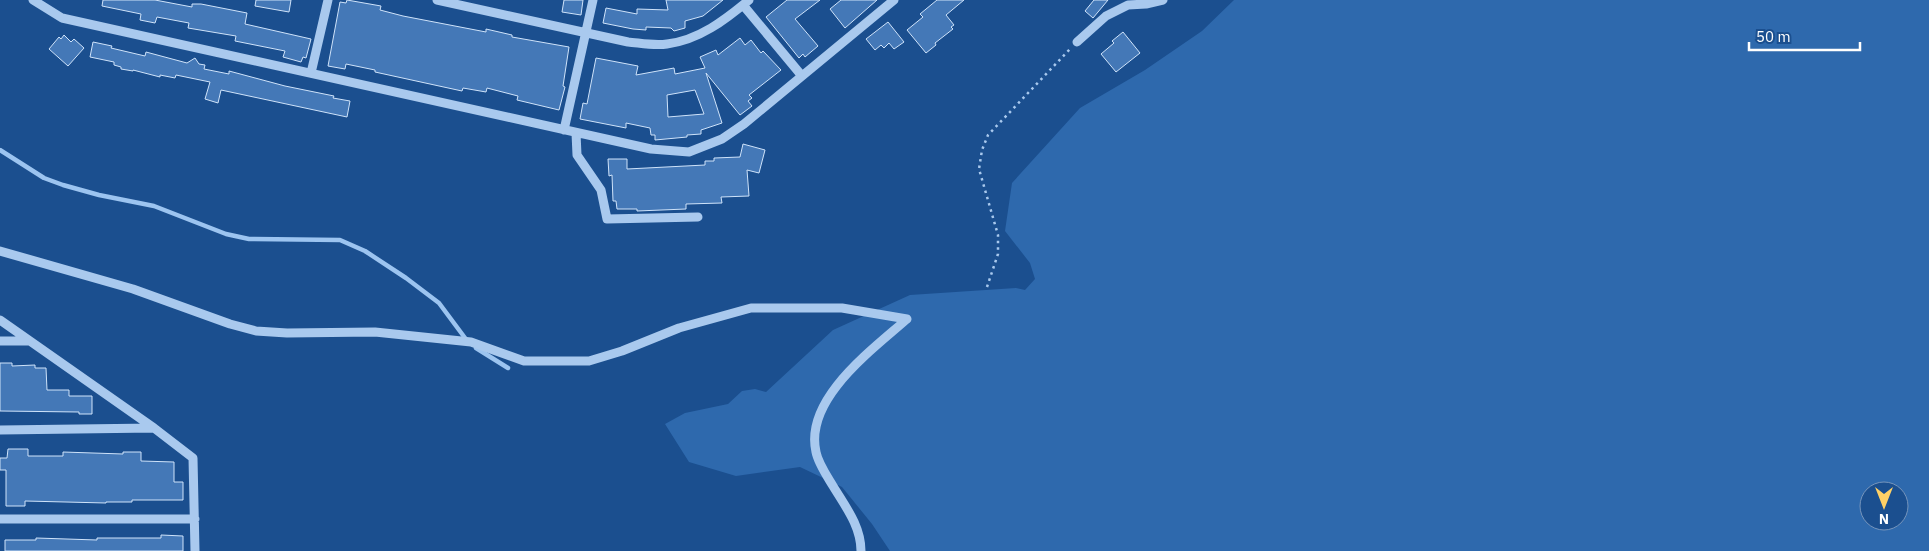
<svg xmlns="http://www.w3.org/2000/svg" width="1929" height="551" font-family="'IBM Plex Sans',sans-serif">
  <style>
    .green { fill: #2e69ad; fill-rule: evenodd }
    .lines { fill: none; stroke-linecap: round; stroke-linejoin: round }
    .stream { stroke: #9cc4f0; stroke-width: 4.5 }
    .building { fill: #4478b7; stroke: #cfe3fa; fill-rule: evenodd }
    .path { stroke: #a9c9ee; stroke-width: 2.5; stroke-dasharray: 2.5 4; stroke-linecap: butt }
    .minor { stroke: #a9c9ee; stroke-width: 9 }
  </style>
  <rect width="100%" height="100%" fill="#1b4f8f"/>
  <path class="green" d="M1234,0h695v551h-1039l-18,-27 -30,-37 -42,-20 -64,9 -47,-14 -24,-38 20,-11 43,-9 14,-13 13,-2 11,3 67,-62 77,-35 106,-7 9,2 10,-11 -5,-16 -25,-32 7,-48 68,-75 65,-38 57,-39zM1869,491h30v30h-30z"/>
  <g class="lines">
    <path class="stream" d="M0,150l44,28 19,7 36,10 55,11 72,28 23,5 91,1 25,11 41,27 33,25 29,39
      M476,348l32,20"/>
  </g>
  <path class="building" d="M103,0h52l37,7v-3h9l46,9 -2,11 66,15 -5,19 -3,-1 -2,5 -18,-5 2,-6 -50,-10 1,-5 -48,-8 1,-5 -32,-6 -2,6 -15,-3 1,-6 -39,-8z
    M256,0h35l-2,12 -34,-6z
    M347,0l34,6 -1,4 23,6 83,16v-3l26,6v2l57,10 -6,39 2,1 -6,23 -42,-10 1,-4 -31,-8 -1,4 -23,-4 -1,3 -87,-19v-2l-29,-6 -1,5 -17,-3 12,-64 6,1z
    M564,0h19l-2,15 -19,-3z
    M666,0h57l-20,16 -18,5v7l-11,3 -3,-3 -25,-1v3l-13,-1 -30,-6 3,-15 31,6v-5l31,1z
    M787,0h33l-25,19 23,27 -13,11 -2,-3 -4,4 -33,-41z
    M841,0h36l-32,28 -15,-19z
    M937,0h27l-18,15 8,10 -3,2 2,2 -18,14 1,2 -10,8 -19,-23 16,-13 -3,-3z
    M1094,0h14l-15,18 -8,-7z
    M888,22l16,20 -10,7 -5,-6 -5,5 -3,-3 -6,5 -9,-11z
    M1123,32l17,21 -24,19 -15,-18 13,-11 -2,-2z
    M64,35l7,7 3,-3 10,9 -16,18 -19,-17 10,-12 2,2z
    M740,38l5,7 6,-5 10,13 2,-2 18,19 -32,25 3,3 -4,3 4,5 -12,9 -34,-42 16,50 -21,7v4l-14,1v2l-32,3v-5h-4l-1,-7 -24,-5v5l-46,-9 3,-16 4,1 9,-46 42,8 -2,9 38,-7 1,6 30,-6 -5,-11 16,-7 2,5zM695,90l9,24 -36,3 -1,-22z
    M93,42l19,4 -1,2 34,8 1,-4 41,11 8,-5 4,6 6,1 -1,4 25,5v-3l56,15 49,10 -1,2 17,3 -3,16 -126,-27 -3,13 -13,-4 5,-17 -34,-7 -1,3 -15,-3v2l-27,-7v1l-12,-2v-2l-7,-2v-3l-24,-5z
    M743,144l22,6 -6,23 -12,-3 2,26 -28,1 1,6 -36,1v5l-49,2v-2h-20l-1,-8h-3l-1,-26 -3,1 -1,-17h19v10l78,-4v-4h9v-3l26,-1z
    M0,363h12v3l23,-1v3h11l1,22h22v6h23v18h-13v-2l-79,-1z
    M8,449h20v7h35v-4l60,2v-2h18v9l33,1v20h9v18h-51v2h-26v1l-81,-2v5h-19v-36h-6v-12h7z
    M161,535l22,1v15h-178v-11h31v-2l61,2v-2h64z"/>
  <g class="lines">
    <path class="path" d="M987,287l11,-33v-19l-19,-66 3,-19 6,-15 82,-86"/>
    <path class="minor" d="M33,0l29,18 589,131 38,3 33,-13 22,-15 150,-124
      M437,0l191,42c12,1 26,4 39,2 32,-4 58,-24 82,-44
      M743,5l59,71
      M1077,42l29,-26 22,-11 18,-1 17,-4
      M311,73l17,-73
      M564,130l29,-130
      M576,133l1,22 24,35 6,29 91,-2
      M0,251l133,38 97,35 26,7 31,2 88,-1 96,10 53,19h65l33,-10 57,-23 72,-20h91l65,11
      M0,320l154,108 39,30 2,93
      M0,341h29
      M0,430l154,-2
      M0,519h195
      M861,551c0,-25 -16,-45 -28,-65 -6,-10 -15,-23 -17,-34 -12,-53 56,-102 91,-133"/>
  </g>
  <g transform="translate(1884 506) rotate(180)"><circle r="24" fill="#1b4f8f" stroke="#7695bc"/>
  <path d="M0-4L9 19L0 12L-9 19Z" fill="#ffd166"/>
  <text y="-8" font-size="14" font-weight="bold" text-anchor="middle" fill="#ffffff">N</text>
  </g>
  <path d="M1749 42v8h111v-8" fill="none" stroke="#ffffff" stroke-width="2.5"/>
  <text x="1756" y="42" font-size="15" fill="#ffffff" stroke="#1b4f8f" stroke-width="4" paint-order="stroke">50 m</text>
</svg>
